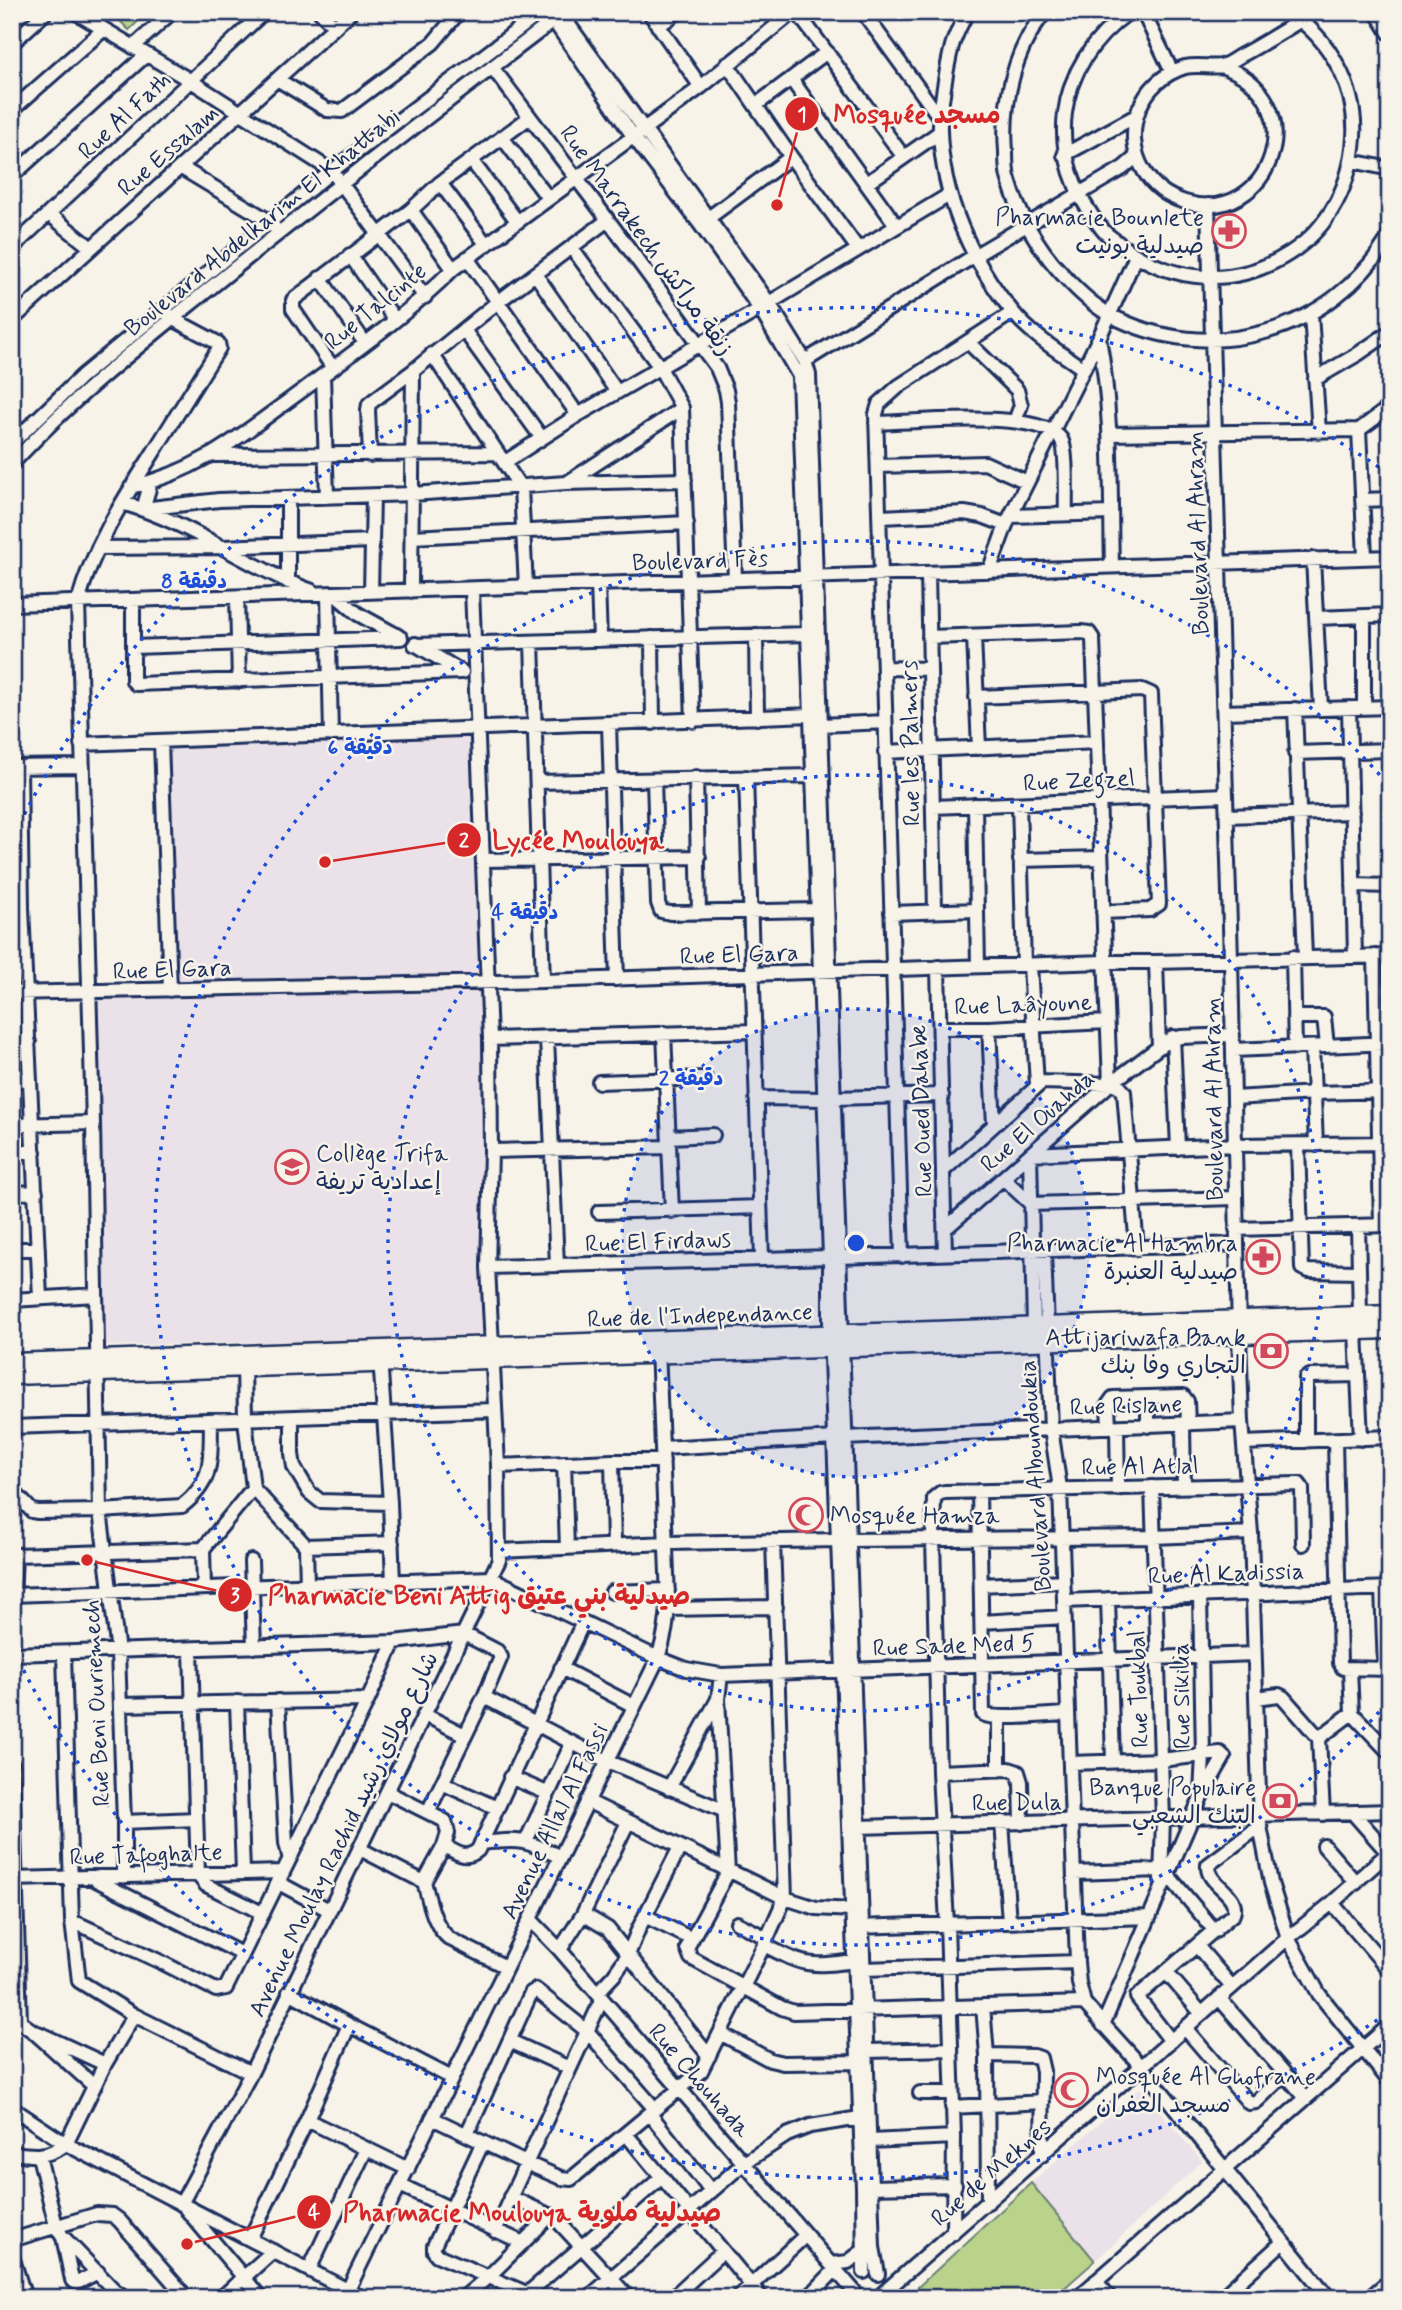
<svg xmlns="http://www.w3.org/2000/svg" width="1402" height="2310" font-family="Mynerve,'Playpen Sans Arabic',sans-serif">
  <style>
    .built { fill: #ebe1e8 }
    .green { fill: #b9d38b; stroke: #6a8174; stroke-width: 2 }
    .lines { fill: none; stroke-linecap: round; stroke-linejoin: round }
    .minor-casing { stroke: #1b2f5e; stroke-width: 18 }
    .major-casing { stroke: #1b2f5e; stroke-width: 21 }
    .minor { stroke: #f7f3e8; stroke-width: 12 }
    .major { stroke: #f7f3e8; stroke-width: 16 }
    .ring { fill: none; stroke: #1d4ed8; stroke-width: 3.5; stroke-dasharray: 3.5 7 }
    .labels { text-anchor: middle; stroke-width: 5; stroke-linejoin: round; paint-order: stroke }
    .street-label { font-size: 24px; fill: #1b2f5e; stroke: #f7f3e8 }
    .poi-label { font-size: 24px; fill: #1b2f5e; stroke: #f7f3e8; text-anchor: end }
    .centre { fill: #1d4ed8; stroke: #f7f3e8; stroke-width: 3.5 }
    .ring-label { font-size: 21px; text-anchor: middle; font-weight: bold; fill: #1d4ed8; stroke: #f7f3e8; stroke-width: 5; stroke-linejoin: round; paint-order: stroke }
    .leader { fill: none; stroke: #d62828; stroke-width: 2.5 }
    .callout-dot { fill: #d62828; stroke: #f7f3e8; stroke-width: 2.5 }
    .mark-label { font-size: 21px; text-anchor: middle; font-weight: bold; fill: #fff }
    .callout-label { font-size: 26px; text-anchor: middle; font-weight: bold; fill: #d62828; stroke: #f7f3e8; stroke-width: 5; stroke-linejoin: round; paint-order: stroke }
  </style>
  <rect width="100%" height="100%" fill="#f7f3e8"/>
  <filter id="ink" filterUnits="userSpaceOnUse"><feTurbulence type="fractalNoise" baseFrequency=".0143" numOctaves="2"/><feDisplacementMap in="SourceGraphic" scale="14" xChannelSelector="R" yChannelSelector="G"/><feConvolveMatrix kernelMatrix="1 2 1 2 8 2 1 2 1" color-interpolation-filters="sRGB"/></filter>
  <g filter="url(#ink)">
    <path class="built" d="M478,730l8,254 -1,352 -379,10 -13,-348 80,-3 -10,-255z
      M1140,2088l62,73 -107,100 -64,-78z"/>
    <path class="green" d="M111,12h37l-19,18z
      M1031,2183l64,78 -42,37h-147z"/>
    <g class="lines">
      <g class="minor-casing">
        <path id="minor" d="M75,12l116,69 141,90 93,126
          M320,12l15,15
          M649,12l52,75
          M797,12l106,144
          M863,12l77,106
          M967,12c-5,11 -12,23 -15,34 -5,20 -13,65 -12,85 2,65 31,130 72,180 19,24 46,40 70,57
          M1045,12c-31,38 -43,91 -39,139 0,8 0,18 2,26 10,37 31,73 57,100 13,14 29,29 45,38 100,53 223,18 280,-80
          M1129,12c-76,54 -86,145 -27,217 5,7 14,11 20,17 52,38 114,42 168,7 40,-26 61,-69 64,-116 3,-48 -24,-100 -66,-125
          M1143,12l29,60
          M1376,12l14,22
          M564,18l205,285 36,58 4,14 64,1872 5,27
          M556,24l77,112 67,88 60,85 39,67 31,881v76l33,855 1,84
          M658,26l20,-14
          M12,43l34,-31
          M133,47l39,-35
          M727,64l64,93 67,92
          M1221,66c96,32 50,162 -36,136 -17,-5 -32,-16 -41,-31 -24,-39 -3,-91 41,-104 13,-3 26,1 37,-1 6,-2 13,-7 18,-10 26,-14 50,-29 74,-44
          M492,67l116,153 109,148 9,22 2,12 7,177
          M277,79l50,31 15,1 91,-68 26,-31
          M791,79l105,146
          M756,105l71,-53
          M12,110l91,-80
          M502,137l46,61
          M1064,155l72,-39
          M471,160l46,61
          M1352,161l38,8
          M180,167l86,52 8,8
          M12,176l134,-121
          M440,183l46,61
          M867,183l73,-51
          M1208,205l23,754 8,376 3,86 9,112 9,293 11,57 17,55 31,56 71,88
          M411,210l42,59
          M49,214l41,33
          M703,222l88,-65
          M12,248l252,-236
          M572,248l87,118 23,42 11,313
          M350,255l45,65
          M467,258l111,157
          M536,275l81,117
          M320,278l45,65
          M769,303l180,-108
          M1311,314l8,118
          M12,320l339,-308
          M464,330l77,107
          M1099,338c14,75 11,152 13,228
          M968,342l49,48 4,15 -6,16
          M432,354l89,134 5,99
          M805,361l169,-105 149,-88 14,-12
          M333,368l-40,-59v-9l118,-90 29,-27 90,-66
          M323,375l4,122
          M1315,379l43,-25 32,-22
          M876,423c36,-1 165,-14 185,16 7,11 4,61 5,75
          M1359,430l6,127
          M1109,434l250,-4 31,-23
          M12,443l70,-67 250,-205 208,-158
          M212,455l286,-2
          M370,455l-2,-45 1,-6 5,-4 39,-29 86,-70 109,-81
          M505,462l73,-47 182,-106
          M12,464c61,-67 132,-122 202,-179 110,-89 222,-175 335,-261
          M878,466l107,-3 42,19
          M151,482l-8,27 76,-9 193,-6 154,-11 119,-3
          M568,482l114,-74
          M131,487c71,-16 115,-56 172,-97 51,-38 105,-76 150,-121l248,-182 92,-75
          M1362,500l28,-1
          M122,503c68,19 125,64 190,88
          M1011,516l100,-3
          M881,517l83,-4 18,3 24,9
          M412,537l275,-14
          M98,548l124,-1 150,-6
          M1313,559l8,149
          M989,571l17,-46 93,-187 37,-82
          M928,573l7,338
          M288,582v-84
          M598,584l2,56
          M411,591l2,-220
          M371,592l2,-96
          M333,593l25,21 40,22
          M328,594l3,141
          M237,597l2,84
          M133,600v81l3,3 325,-12
          M12,604l1378,-47
          M1317,618l73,-3
          M756,635l1,83
          M929,637l152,-5 8,1 4,6 17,445 8,1 6,7 13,157
          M974,637l5,111
          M652,638l1,85
          M532,642l11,339
          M415,644l47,28
          M415,645l393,-11
          M133,647l268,-9
          M884,668l45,1
          M976,697l166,-7 9,4 8,210 -9,6 -47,2
          M1364,707v-91
          M1349,708l6,248
          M1295,709l10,248
          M1224,712l166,-5
          M609,724l8,255
          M821,725l64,-3
          M161,742l9,248
          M81,744l730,-29
          M885,752l212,-10
          M1295,753l95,-3
          M13,767l69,-1
          M20,767l2,141 18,390
          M696,777l3,136
          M746,777l16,482
          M654,780l4,123 3,8 9,2 148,-3
          M537,782l276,-6
          M1019,804l5,161
          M975,805l3,161
          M933,807l293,-12
          M1227,816l125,-4
          M483,860l216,-3
          M1020,860l81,-2
          M1353,885l37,1
          M891,913l86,-3
          M1375,956l6,269
          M1293,957l2,91
          M1156,962l3,85
          M1030,965l7,120
          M938,967l7,287
          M12,993l531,-12 562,-19h51l234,-6
          M1294,1017h30l3,29
          M940,1028h49l118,-6
          M989,1028l5,97
          M664,1033l8,178
          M1173,1037l5,111
          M547,1038l10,227
          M490,1039l264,-8
          M12,1042h17
          M1312,1047l4,98
          M1233,1050l157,-7
          M12,1080l18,-1
          M599,1082l106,-4
          M756,1098l68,1
          M834,1098l108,-3
          M1234,1098l81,-5 75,-2
          M12,1125l81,-2
          M669,1137l44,-2
          M1298,1145l4,123 7,3 49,1
          M491,1151l178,-4
          M12,1152h22
          M944,1170l98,-88 68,2
          M1003,1178l28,26 204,-6
          M12,1193l24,-1
          M599,1212l161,-5
          M1358,1226l2,89
          M945,1229l165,-145 57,-43 14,-4 52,-2
          M1236,1229l154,-4
          M12,1249h26
          M1044,1252l7,177 9,59 17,474 2,21 5,20 58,64 187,231
          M902,1256l-26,-842 3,-10 20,-18 113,-73
          M839,1257l397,-13
          M488,1267l342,-10
          M12,1300l84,-5
          M1034,1326l-4,-172 205,-9 155,-2
          M1356,1331l5,108
          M380,1357l10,146 3,80
          M244,1362l1,58 8,68
          M1148,1397v29
          M292,1418v36l2,13 15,25 11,9 70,2
          M1183,1424l1,62
          M12,1427l482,-17
          M1109,1427l-1,-22 5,-7 70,-2 4,5 1,23
          M1117,1427l1,62
          M844,1438l398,-17
          M1335,1440l5,223 3,5 47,1
          M1306,1441v-63l4,-2 48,-1
          M1244,1443l146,-6
          M662,1448l173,-10
          M612,1461l2,84
          M564,1463l3,85
          M498,1466l114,-5h51
          M1152,1487l11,332 -2,60
          M12,1490l20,21 6,1 62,-1 82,-5c33,-26 28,-47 29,-86
          M979,1491l4,223c12,7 68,0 85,0
          M848,1540l305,-3 98,-4
          M306,1546l86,-3
          M500,1551l166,-8 173,-3
          M12,1553l3,2 -2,40
          M15,1555l188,-6
          M251,1561l3,86
          M981,1585l82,-4
          M204,1588l-1,-39 50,-61 53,58 1,39
          M1382,1588l3,81
          M612,1592l56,-2
          M12,1595l479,-17 167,80 28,11 35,6 533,-21
          M1200,1595l3,161 -2,37
          M1108,1599l5,162
          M1064,1601l326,-13
          M668,1609l108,-2
          M982,1622l82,-5
          M191,1650l7,225 8,10 56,28
          M12,1654l382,-12 70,-8 33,17 4,6 -17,40 -56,115
          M64,1654l8,267 7,60 55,34 117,58
          M561,1668l73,38
          M1350,1670l2,43 38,40
          M721,1675l-3,24 10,173 -41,76 4,10 91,50 12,4 290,-9
          M484,1697l123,64 118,50
          M1256,1698l23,-3 4,2 36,41 4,76
          M278,1701l8,142 3,13
          M237,1702l6,170
          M120,1705l248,-5
          M425,1715l40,20
          M999,1717v53
          M1319,1738l33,-25
          M1070,1763l91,-3 59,-7 4,4 -23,40 -98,228
          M12,1764l8,257
          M939,1772l70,-3 9,3 3,10 1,41
          M510,1777l37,16
          M442,1783l55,25
          M669,1788l49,-89
          M387,1792l58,29 3,12 -4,13
          M587,1801l198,97 31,10 36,2
          M1353,1813l37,42
          M124,1822l72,-3
          M1002,1822l7,100
          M859,1827l531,-16
          M526,1841l46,-98
          M481,1843c39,-4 44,-4 79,14
          M1324,1846l32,37
          M360,1849l64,33
          M1074,1873l87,-3
          M1167,1874l48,57
          M124,1877v-55l-6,-170 -18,-141 -7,-388 -15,-521c14,-52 43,-99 72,-144 23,-37 46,-74 69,-110l-1,-5 -45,-24 -10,-9
          M12,1879l269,-7
          M96,1880l146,74
          M277,1882l52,28
          M1332,1903l58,68
          M583,1914l25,15 101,127
          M645,1916l47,23
          M530,1919l30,31 294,341
          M72,1921l89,41 55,28 10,-2 142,-288 26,-58
          M737,1923l30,15
          M857,1927l292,-10
          M764,1945c41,21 45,22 90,16
          M1198,1947l34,40
          M560,1950l23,-36 45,-92
          M506,1967l-56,-28c-17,-13 -20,-37 -26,-57l20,-36c12,6 22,15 34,4l105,-228
          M864,1969l213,-7
          M1167,1973l35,41
          M289,1992l60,33 -42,95 101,49
          M597,1993l17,-18 14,-20 11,-27 41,-81
          M1219,1998l87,100
          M983,2006l4,49 1,147
          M13,2017l21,15 60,54
          M349,2025l103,53
          M1185,2028l64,75 7,-1 29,-28
          M38,2033l67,31
          M720,2033l50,27 13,3 75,-1
          M510,2041l59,27
          M1171,2041l-34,-44 96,-83c8,-21 -27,-29 -25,-49l52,-39
          M867,2051l84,-2
          M987,2055l47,1 6,2 3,13 -1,84
          M920,2093h32
          M952,2107l91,-5
          M12,2108l54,36 297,154
          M650,2114l61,77
          M432,2118l94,45 35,15 10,1 130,-108 63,-126 21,-47 -12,-357
          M467,2134l64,-141 5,-3 51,41 68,78
          M626,2134l136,164
          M870,2141l84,-4
          M483,2142l-49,104v5l3,4 101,43
          M12,2153c23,3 34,5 54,-9l39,-80 29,-49
          M39,2156l17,70 6,10 52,54 12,8
          M400,2185l123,58
          M871,2187l84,-2
          M510,2197l45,21 74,80
          M181,2204l70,-131 248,-513 -1,-94 -10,-199 3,-116 -1,-112 -18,-450
          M186,2209l75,89
          M495,2231l107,-232
          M953,2233l1,-96 -7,-213 -8,-152 -6,-233 1,-41 6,-5 5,-1 354,-8 3,4 1,56
          M63,2237l9,43 5,3 21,-11
          M250,2239l57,-119
          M12,2240l85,-26 15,1 7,5 68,78
          M12,2256l13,42
          M831,2264l17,-2 16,-12
          M309,2270l57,-121
          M1096,2281l14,17
          M348,2290l310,-632c7,-20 10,-38 10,-59l-10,-252
          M528,2293l134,-116
          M883,2293l405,-355 44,-35 56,-50
          M221,2298l52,-47
          M463,2298l26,-22 62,-61
          M588,2298l156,-135 43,-28 23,-9 50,-8
          M672,2298l51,-47
          M737,2298l69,-63
          M808,2298l28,-29
          M1077,2298l313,-273
          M1221,2298l62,-56
          M1369,2298l21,-18"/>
      </g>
      <g class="major-casing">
        <path id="major" d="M12,1362l1378,-48
          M12,1376l1378,-46"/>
      </g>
      <use href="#minor" class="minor"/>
      <use href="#major" class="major"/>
    </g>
  </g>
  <circle cx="856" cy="1243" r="234" fill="#1d4ed8" fill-opacity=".12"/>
  <g class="ring">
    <circle cx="856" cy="1243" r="234"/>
    <circle cx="856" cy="1243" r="468"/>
    <path d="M1386 1704A702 702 0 1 1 1386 782"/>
    <path d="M1386 2014A936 936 0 0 1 15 1653M15 833A936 936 0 0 1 1386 472"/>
  </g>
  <defs>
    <g id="pharmacy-ring" transform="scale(1.75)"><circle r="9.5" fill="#f7f3e8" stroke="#d1495b" stroke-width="1.5"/><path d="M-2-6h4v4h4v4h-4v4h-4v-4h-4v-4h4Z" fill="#d1495b"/></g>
    <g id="school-ring" transform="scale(1.75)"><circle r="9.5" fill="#f7f3e8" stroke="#d1495b" stroke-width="1.5"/><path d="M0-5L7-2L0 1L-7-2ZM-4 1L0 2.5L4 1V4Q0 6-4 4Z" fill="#d1495b"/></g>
    <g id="bank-ring" transform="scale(1.75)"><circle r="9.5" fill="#f7f3e8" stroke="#d1495b" stroke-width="1.5"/><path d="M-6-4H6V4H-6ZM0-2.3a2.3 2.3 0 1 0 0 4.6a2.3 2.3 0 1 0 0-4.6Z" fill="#d1495b"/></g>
    <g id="mosque-ring" transform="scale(1.75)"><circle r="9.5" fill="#f7f3e8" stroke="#d1495b" stroke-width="1.5"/><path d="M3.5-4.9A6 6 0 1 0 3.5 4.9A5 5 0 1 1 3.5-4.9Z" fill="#d1495b"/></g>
  </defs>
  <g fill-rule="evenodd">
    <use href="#pharmacy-ring" x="1229" y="231"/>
    <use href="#school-ring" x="292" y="1167"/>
    <use href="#pharmacy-ring" x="1263" y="1257"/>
    <use href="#bank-ring" x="1271" y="1351"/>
    <use href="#mosque-ring" x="806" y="1515"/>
    <use href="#bank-ring" x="1280" y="1801"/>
    <use href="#mosque-ring" x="1071" y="2090"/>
  </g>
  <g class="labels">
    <g class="street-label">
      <text transform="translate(124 115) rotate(-43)" y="8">Rue Al Fath</text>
      <text transform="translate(168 150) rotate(-41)" y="8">Rue Essalam</text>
      <text transform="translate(262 222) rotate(-39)" y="8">Boulevard Abdelkarim El Khattabi</text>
      <text transform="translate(647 240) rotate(54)" y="8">Rue Marrakech زنقة مراكش</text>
      <text transform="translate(375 306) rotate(-39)" y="8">Rue Talcinte</text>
      <text transform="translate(1197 533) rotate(-92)" y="8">Boulevard Al Ahram</text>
      <text transform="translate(700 560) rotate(-2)" y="8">Boulevard Fès</text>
      <text transform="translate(910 743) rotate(-91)" y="8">Rue les Palmers</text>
      <text transform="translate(1079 780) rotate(-3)" y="8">Rue Zegzel</text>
      <text transform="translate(739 954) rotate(-2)" y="8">Rue El Gara</text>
      <text transform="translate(172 969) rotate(-2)" y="8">Rue El Gara</text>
      <text transform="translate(1023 1004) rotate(-2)" y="8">Rue Laâyoune</text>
      <text transform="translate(1213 1099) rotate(-91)" y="8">Boulevard Al Ahram</text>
      <text transform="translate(921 1111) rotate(-92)" y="8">Rue Oued Dahabe</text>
      <text transform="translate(1037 1121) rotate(-41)" y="8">Rue El Ouahda</text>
      <text transform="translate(658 1241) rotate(-2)" y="8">Rue El Firdaws</text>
      <text transform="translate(700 1315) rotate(-2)" y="8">Rue de l'Independance</text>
      <text transform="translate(1126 1405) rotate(-2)" y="8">Rue Rislane</text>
      <text transform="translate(1140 1466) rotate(-1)" y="8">Rue Al Atlal</text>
      <text transform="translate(1035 1476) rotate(-94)" y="8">Boulevard Alboundoukia</text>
      <text transform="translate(1226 1573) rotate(-2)" y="8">Rue Al Kadissia</text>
      <text transform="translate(954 1645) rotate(-2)" y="8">Rue Sade Med 5</text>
      <text transform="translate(1138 1689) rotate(-92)" y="8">Rue Toukbal</text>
      <text transform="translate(1181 1696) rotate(-91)" y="8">Rue Sikilia</text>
      <text transform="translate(96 1703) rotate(-93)" y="8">Rue Beni Ouriemech</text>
      <text transform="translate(1017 1802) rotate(-1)" y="8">Rue Dula</text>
      <text transform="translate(554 1821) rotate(-64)" y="8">Avenue Allal Al Fassi</text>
      <text transform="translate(343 1834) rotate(-64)" y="8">Avenue Moulay Rachid شارع مولاي رشيد</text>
      <text transform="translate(146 1854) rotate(-2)" y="8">Rue Tafoghalte</text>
      <text transform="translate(700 2080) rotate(49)" y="8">Rue Chouhada</text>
      <text transform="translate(991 2172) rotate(-41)" y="8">Rue de Meknes</text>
    </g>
    <g class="poi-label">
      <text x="1204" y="225">Pharmacie Bounlete<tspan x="1204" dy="28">صيدلية بونيت</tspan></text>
      <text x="316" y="1161" text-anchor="start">Collège Trifa<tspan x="316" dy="28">إعدادية تريفة</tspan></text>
      <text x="1238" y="1251">Pharmacie Al Hambra<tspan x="1238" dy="28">صيدلية العنبرة</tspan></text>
      <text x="1246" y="1345">Attijariwafa Bank<tspan x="1246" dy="28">التجاري وفا بنك</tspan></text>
      <text x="830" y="1523" text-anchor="start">Mosquée Hamza</text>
      <text x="1256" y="1795">Banque Populaire<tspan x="1256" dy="28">البنك الشعبي</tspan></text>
      <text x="1096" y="2084" text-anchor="start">Mosquée Al Ghofrane<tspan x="1096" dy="28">مسجد الغفران</tspan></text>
    </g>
  </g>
  <circle cx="856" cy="1243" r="10" class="centre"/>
  <g class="ring-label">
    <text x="194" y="588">8 دقيقة</text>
    <text x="360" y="754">6 دقيقة</text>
    <text x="525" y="919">4 دقيقة</text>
    <text x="691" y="1085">2 دقيقة</text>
  </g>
  <path class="leader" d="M777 205L802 114M325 862L464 840M87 1560L235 1595M187 2244L314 2212"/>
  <g class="callout-dot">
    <circle cx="777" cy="205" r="7"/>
    <circle cx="325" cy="862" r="7"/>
    <circle cx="87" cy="1560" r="7"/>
    <circle cx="187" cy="2244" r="7"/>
    <circle cx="802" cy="114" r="18"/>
    <circle cx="464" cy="840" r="18"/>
    <circle cx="235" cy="1595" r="18"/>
    <circle cx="314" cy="2212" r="18"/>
  </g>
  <g class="mark-label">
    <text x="802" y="121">1</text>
    <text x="464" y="847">2</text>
    <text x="235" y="1602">3</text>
    <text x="314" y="2219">4</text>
  </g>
  <g class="callout-label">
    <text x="917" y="123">Mosquée مسجد</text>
    <text x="578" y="849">Lycée Moulouya</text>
    <text x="479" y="1604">Pharmacie Beni Attig صيدلية بني عتيق</text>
    <text x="532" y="2221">Pharmacie Moulouya صيدلية ملوية</text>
  </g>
  <rect width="1402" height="2310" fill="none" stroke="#f7f3e8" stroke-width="42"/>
  <rect x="21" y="21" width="1360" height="2268" fill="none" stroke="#1b2f5e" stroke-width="2.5" filter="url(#ink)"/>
</svg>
